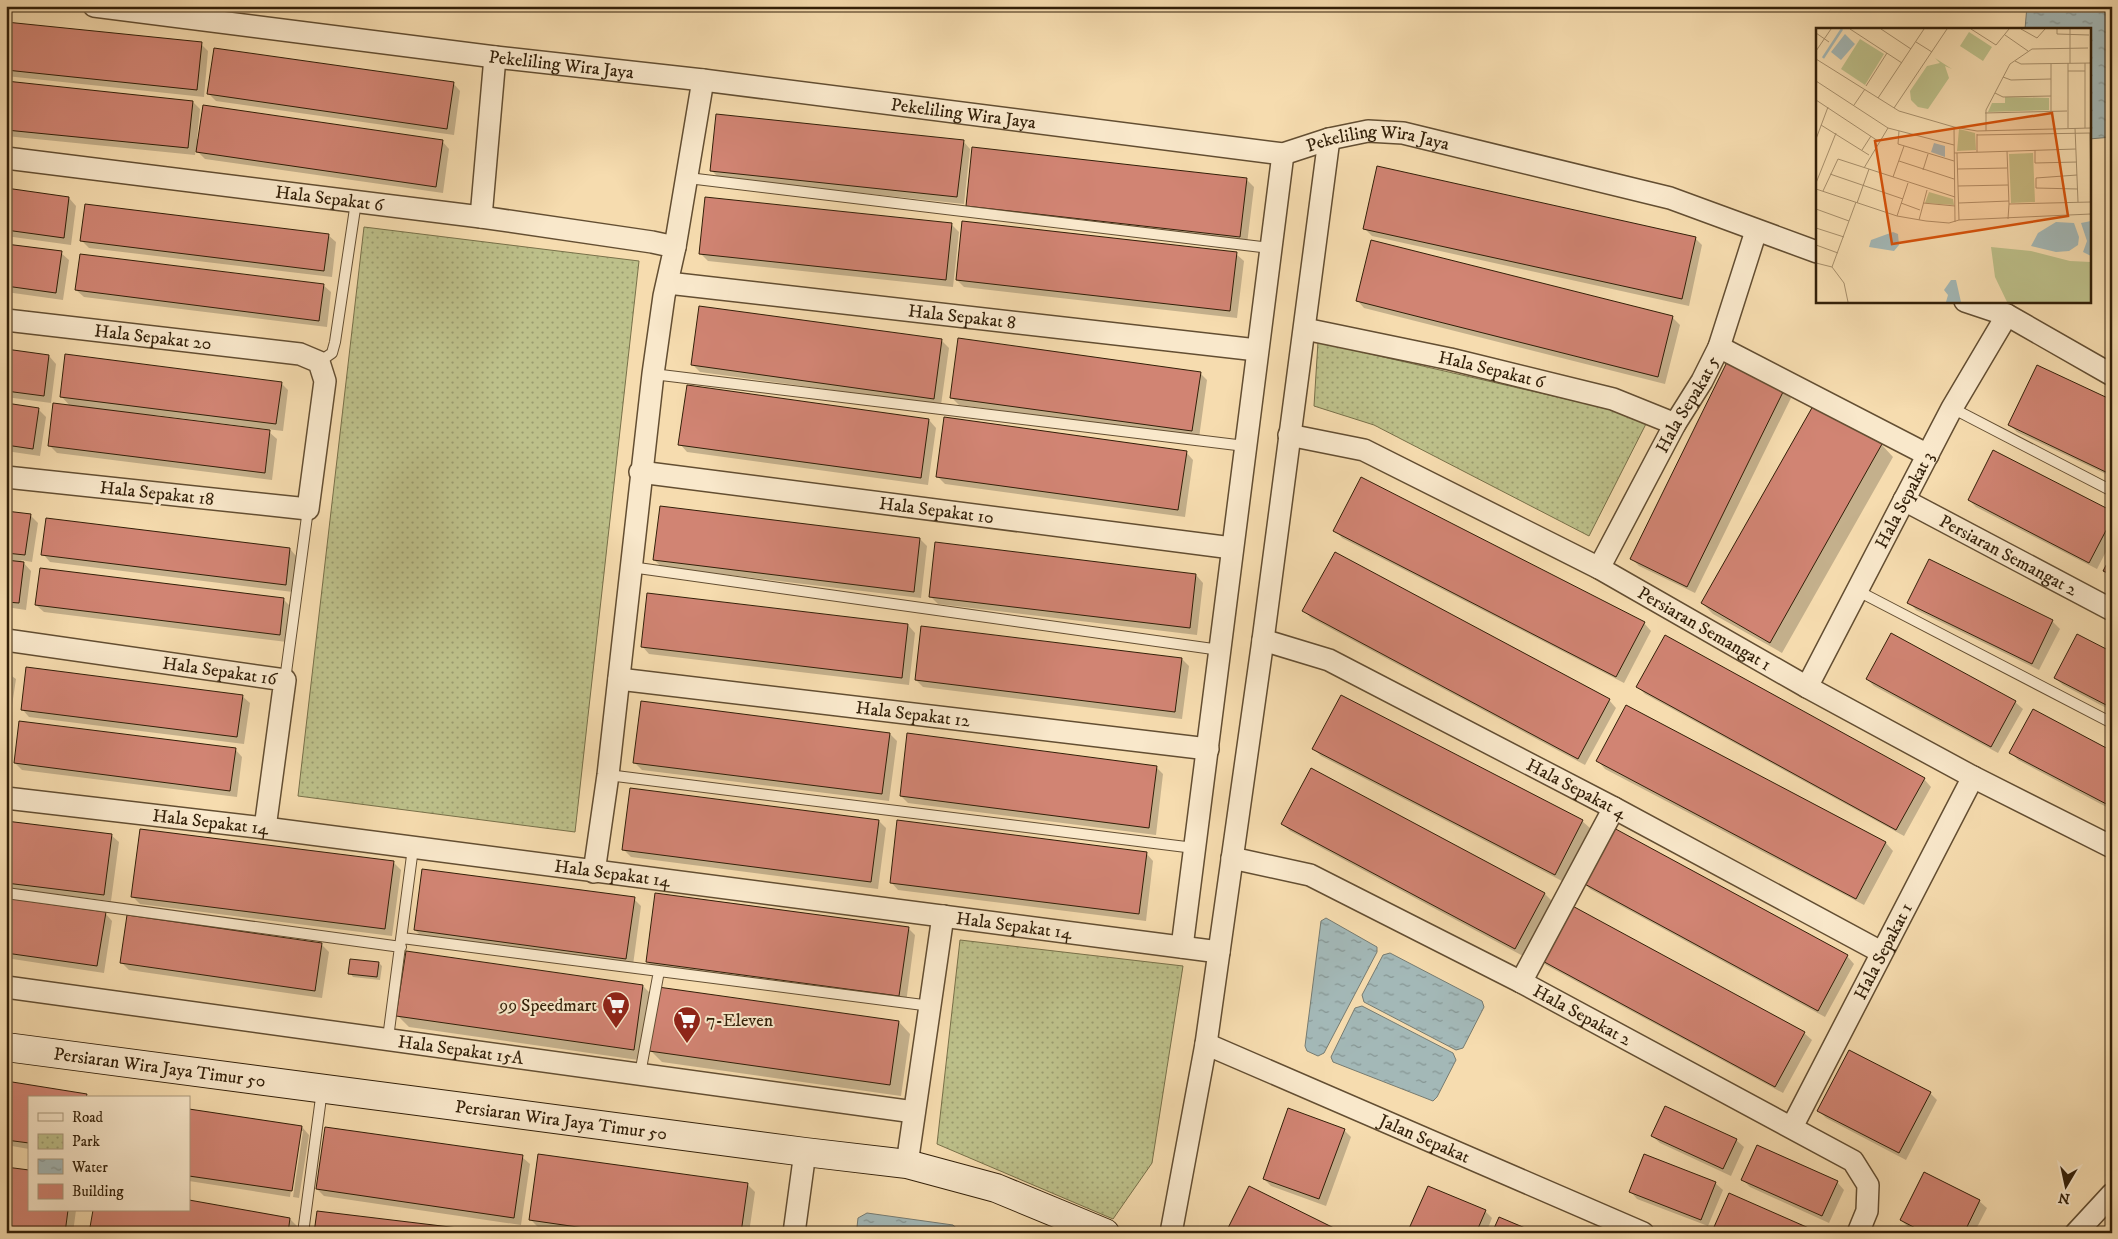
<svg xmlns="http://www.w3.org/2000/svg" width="2118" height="1239" font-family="'IM FELL DW Pica',serif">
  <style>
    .park { fill: url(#park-dots); stroke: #787049 }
    .water { fill: url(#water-ripples); stroke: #767b71 }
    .shadow { fill: #0003 }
    .building { fill: #d18473; stroke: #321f08 }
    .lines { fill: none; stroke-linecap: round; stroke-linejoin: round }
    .lane-casing { stroke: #634e32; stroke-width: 12 }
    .street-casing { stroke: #634e32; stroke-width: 24 }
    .secondary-casing { stroke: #321f08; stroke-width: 30 }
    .lane { stroke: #f9e8cb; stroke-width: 10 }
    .street { stroke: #f9e8cb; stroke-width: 21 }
    .secondary { stroke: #f9e8cb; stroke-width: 28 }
    .labels { text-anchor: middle; stroke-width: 4; stroke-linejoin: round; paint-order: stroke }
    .street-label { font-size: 18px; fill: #321f08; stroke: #f9e8cb }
    .poi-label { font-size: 18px; fill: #321f08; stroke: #f9e8cb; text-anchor: end }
    .inset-river { fill: none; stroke: #a3b8b7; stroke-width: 2.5 }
    .inset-road { fill: none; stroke: #a8906c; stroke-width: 1 }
    .view { fill: #d6530c; fill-opacity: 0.15; stroke: #d6530c; stroke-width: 2.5 }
    .inset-edge { fill: none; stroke: #321f08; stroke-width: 2.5 }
  </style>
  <defs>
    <pattern id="park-dots" width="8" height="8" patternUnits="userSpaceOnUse" patternTransform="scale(1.25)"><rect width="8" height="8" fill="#bdc08a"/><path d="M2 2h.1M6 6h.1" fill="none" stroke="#9a9b6f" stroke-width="1.8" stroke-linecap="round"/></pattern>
    <pattern id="water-ripples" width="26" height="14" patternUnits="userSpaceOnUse" patternTransform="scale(1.25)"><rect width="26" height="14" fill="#a3b8b7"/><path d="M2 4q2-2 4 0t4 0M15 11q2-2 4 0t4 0" fill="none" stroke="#859593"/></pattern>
  </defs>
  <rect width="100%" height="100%" fill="#f6dcaf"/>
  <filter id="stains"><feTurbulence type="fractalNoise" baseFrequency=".004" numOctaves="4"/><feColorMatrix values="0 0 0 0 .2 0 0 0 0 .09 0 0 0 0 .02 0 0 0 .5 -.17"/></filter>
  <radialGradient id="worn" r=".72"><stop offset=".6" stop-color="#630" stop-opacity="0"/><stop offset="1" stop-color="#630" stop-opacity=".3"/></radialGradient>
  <path class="park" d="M364,227l275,34 -64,571 -277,-36z
    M1318,342l331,76 -60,118 -215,-111 -60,-19z
    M960,940l223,26 -31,197 -39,56 -176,-75z"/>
  <path class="water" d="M2027,6h85v131l-23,2v-110h-64z
    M1326,918l51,29v5l-53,101 -6,3 -11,-5 -2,-5 16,-125z
    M1390,953l92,48 2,6 -21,41 -7,2 -92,-48 -2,-7 21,-40z
    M1362,1006l91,47 3,7 -19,37 -4,4 -100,-39 -2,-5 24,-49z
    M867,1213l86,12 9,8h-103l-2,-6 1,-9z"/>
  <path class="shadow" d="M6,24l195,20 7,7 -4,46 -198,-21z
    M6,83l187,19 7,7 -3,30 245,2 7,8 -6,44 -238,-34 -9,-9 -1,5 -189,-19z
    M453,83l7,8 -6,44 -238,-34 -7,-7z
    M963,141l7,8 -6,55 -245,-26 -8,-8z
    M1246,179l8,8 -7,57 -273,-31 -7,-8z
    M6,189l63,9 7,8 -5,39 -65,-9z
    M951,224l8,8 -6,55 -245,-26 -8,-8z
    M1365,229l330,9 7,7 -13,61 -317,-70z
    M328,235l8,7 -4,35 -243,-29 -8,-8z
    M1372,241l301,77 7,7 -15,59 -301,-76 -7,-8z
    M6,245l55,8 8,7 -6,40 -57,-8z
    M1236,254l8,7 -7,57 -273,-31 -7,-7z
    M323,285l8,7 -4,35 -243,-30 -8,-7z
    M941,340l8,8 -8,57 -241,-33 -8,-8z
    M6,350l43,6 7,8 -5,39 -45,-6z
    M1200,373l7,7 -8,58 -240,-33 -8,-8z
    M281,383l7,7 -5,41 -128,-16 -1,2 115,15 8,7 -5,41 -215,-27 -8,-8 22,-38 -10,-11z
    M1784,391l7,7 -96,195 -56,-27 -7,-7z
    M2112,402v75l-95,-45 -7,-7z
    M6,405l32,4 8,8 -6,39 -34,-5z
    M1813,407l69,38 11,12 -111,196 -69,-39 -11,-11z
    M929,420l7,8 -8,57 -241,-33 -7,-8z
    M1186,452l7,8 -8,57 -240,-33 -8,-8z
    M1969,500l143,12v28l-15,29 -121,-62z
    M6,512l24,3 8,8 -6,39 -11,-2 10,11 -5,39 -20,-3z
    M1335,530l309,93 7,8 -27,52 -282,-145z
    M920,539l7,7 -6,52 -259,-31 -8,-7z
    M936,544l260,31 7,8 -6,52 -259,-31 -8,-8z
    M290,549l7,8 -4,35 -243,-30 -7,-8z
    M283,599l8,8 -4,35 -243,-30 -8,-7z
    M1909,602l143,19 8,8 -21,41 -123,-60z
    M1304,611l305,89 7,8 -31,57 -274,-147z
    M908,625l7,8 -6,52 -260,-31 -7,-8z
    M2112,654v57l-49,-26 -8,-7z
    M1182,659l7,7 -7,53 -259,-32 -7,-7z
    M6,672l10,7 -6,40 -4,-1z
    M1867,679l148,23 8,7 -25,44 -124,-67z
    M1638,687l286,92 7,8 -27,49 -259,-142z
    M242,696l8,7 -6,41 -215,-27 -7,-8z
    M1627,707l259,136 7,8 -29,54 -259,-136 -7,-8z
    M6,725l5,4 -5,32z
    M890,734l7,7 -8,60 -247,-31 -7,-7z
    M235,749l7,8 -5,40 -215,-27 -7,-7z
    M1314,749l268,72 8,7 -28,53 -241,-125z
    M2112,752v58l-94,-50 -7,-7z
    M1156,767l7,7 -7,61 -248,-32 -7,-7z
    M1311,769l234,125 7,7 -29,55 -233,-125 -8,-7z
    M879,821l7,7 -8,61 -247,-32 -7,-7z
    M6,822l105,13 8,7 -8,59 -105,-13z
    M1146,853l7,8 -7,60 -248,-31 -7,-8z
    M393,862l8,8 -9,66 -252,-32 -8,-8z
    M1583,882l264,74 7,8 -29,53 -235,-128z
    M6,899l99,14 7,8 -8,52 -98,-15z
    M634,899l7,7 -8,59 -211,-28 -7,-7z
    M908,928l7,7 -9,68 -252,-34 -7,-8z
    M321,944l8,8 -7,46 -193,-28 -7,-7z
    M1539,958l265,75 8,7 -29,53 -237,-128z
    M379,963l3,3 -2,14 -27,-3 -3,-4z
    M643,986l11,11 -9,64 -236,-34 -11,-11z
    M899,1022l11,12 -9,62 -239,-34 -11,-11z
    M6,1082l80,13 3,3h-60v51l-23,-4z
    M1930,1093l7,7 -31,60 -80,-42 -7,-7z
    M189,1110l113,17 7,8 -10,63 -6,-1 10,-66h-3l-10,66 -101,-16z
    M1344,1130l7,7 -25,69 -55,-20 -7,-7z
    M1652,1136l84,4 8,7 -13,29 -71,-33z
    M522,1157l8,7 -9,61 -197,-29 -7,-7z
    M6,1168l23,42h47l-3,23h-67z
    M1743,1180l94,2 7,8 -15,33 -79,-36z
    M1715,1183l8,7 -15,36 -71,-27 -7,-8z
    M747,1184l8,8 -6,41h-171l-40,-6 -7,-7z
    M1729,1195l82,35 2,3h-92l-6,-6z
    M189,1201l101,18 7,7 -1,7h-205l98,-23z
    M1979,1201l8,7 -13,25h-55l-10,-5 -8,-8z
    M1485,1211l7,7 -6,15h-78z"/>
  <path class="building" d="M6,22l196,20 -5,48 -191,-20z
    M214,48l240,34 -7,47 -240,-35z
    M6,81l187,20 -5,47 -182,-18z
    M203,105l240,35 -7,47 -240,-35z
    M716,114l248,26 -7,57 -247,-26z
    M972,147l275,31 -7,59 -274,-31z
    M1377,166l319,71 -14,62 -319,-70z
    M6,188l63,9 -5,41 -58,-8z
    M705,197l247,26 -6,57 -247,-26z
    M85,204l244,30 -5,37 -244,-30z
    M962,221l275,31 -7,59 -274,-31z
    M1371,240l302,76 -15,61 -302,-76z
    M6,244l56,7 -6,42 -50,-7z
    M80,254l244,30 -5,37 -244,-31z
    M699,306l243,33 -8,60 -243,-34z
    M958,338l243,34 -9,59 -242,-33z
    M6,349l43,6 -5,41 -38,-5z
    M65,354l217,28 -6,42 -216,-27z
    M1727,362l57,28 -97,197 -57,-28z
    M2037,365l75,35v75l-104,-50z
    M687,385l242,34 -8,59 -243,-33z
    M6,403l33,5 -6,41 -27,-4z
    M53,403l217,27 -5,43 -217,-27z
    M1813,406l69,38 -112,199 -69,-40z
    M944,417l243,34 -9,59 -242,-33z
    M1993,450l119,61v8l-23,44 -121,-63z
    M1361,477l284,145 -29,55 -283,-146z
    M660,506l260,32 -6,54 -261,-32z
    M6,511l25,3 -6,41 -19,-2z
    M46,518l244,30 -4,37 -245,-30z
    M935,542l261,32 -6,54 -261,-31z
    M1335,552l275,147 -32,60 -276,-148z
    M2112,554v21l-9,-4z
    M1929,559l124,61 -21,44 -125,-61z
    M6,560l18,2 -5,41 -13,-1z
    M40,568l244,30 -4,37 -245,-30z
    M647,593l261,31 -6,54 -261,-31z
    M921,626l261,32 -7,54 -260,-32z
    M1891,633l125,68 -25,46 -125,-68z
    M2077,634l35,18v56l-58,-30z
    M1665,635l260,143 -29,52 -260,-143z
    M26,667l217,28 -6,42 -216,-27z
    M1341,695l242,125 -28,55 -243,-126z
    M641,701l249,32 -8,61 -249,-31z
    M1626,705l260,137 -30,57 -260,-138z
    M2033,709l79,42v56l-103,-54z
    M19,721l217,27 -6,43 -216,-28z
    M907,733l250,33 -8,62 -249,-32z
    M1311,768l234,125 -30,56 -234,-125z
    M630,788l249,32 -8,62 -249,-32z
    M897,820l250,32 -8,62 -249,-31z
    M6,821l106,13 -8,61 -98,-12z
    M1612,827l236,128 -30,56 -237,-129z
    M140,829l254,32 -9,68 -254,-32z
    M422,869l213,28 -9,62 -212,-29z
    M655,893l254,34 -10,69 -253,-34z
    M6,898l100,14 -9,54 -91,-13z
    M1567,903l238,129 -30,55 -238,-129z
    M127,915l195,28 -7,48 -195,-28z
    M406,951l237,34 -9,65 -238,-34z
    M350,959l29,3 -2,15 -29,-3z
    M658,987l241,34 -9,64 -241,-34z
    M1849,1050l82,42 -32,61 -82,-42z
    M6,1081l81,13 -1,4h-57v45l-23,-3z
    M1665,1106l72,33 -14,30 -72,-33z
    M1288,1108l57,21 -26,70 -56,-20z
    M189,1109l113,17 -10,65 -103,-15z
    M325,1127l198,28 -9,63 -198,-29z
    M1757,1145l81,36 -16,35 -81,-36z
    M538,1154l210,29 -7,50h-122l-90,-13z
    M1644,1154l72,28 -15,38 -72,-28z
    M6,1167l23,3v40h39l-3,23h-41l-18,-3z
    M1924,1172l56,28 -16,33h-39l-25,-13z
    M1249,1186l87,43 -2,4h-96l-10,-5z
    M1428,1186l58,24 -10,23h-69z
    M1729,1193l82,36 -1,4h-83l-13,-6z
    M189,1200l101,18 -2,15h-199l4,-23h96z
    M317,1211l183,22h-186z
    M1499,1217l38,16h-45z"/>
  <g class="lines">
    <g class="lane-casing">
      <path id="lane" d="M688,178l582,70
        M319,362l13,-9 3,-11 21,-140
        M653,374l592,72
        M1952,408l160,83
        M631,567l589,83
        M1858,591l254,132
        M285,680l23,-171
        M608,775l586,73
        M6,893l395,54
        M402,938l529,68
        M388,1038l25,-190
        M640,1074l19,-103
        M303,1233l19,-143"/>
    </g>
    <g class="street-casing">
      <g id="street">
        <path id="s1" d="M94,6l401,51 208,23 580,74 46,-15 39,-8 35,2 267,65 147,54"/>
        <path id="s2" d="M6,158l475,59 171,25 23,5 -11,49 -11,78 -45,401 -14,97"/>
        <path d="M481,217l14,-160"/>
        <path d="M675,247l28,-167"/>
        <path id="s3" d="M668,283l589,67"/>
        <path d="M1965,301l42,14 105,60"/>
        <path id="s4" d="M6,320l294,34 19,8 6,19 -17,128 -302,-32"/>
        <path id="s5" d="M1305,329l145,30 163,40 62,25"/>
        <path d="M1719,347l209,108"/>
        <path id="s6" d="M1289,435l75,15 235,118 208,119 166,90 139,70"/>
        <path id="s7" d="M640,472l592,76"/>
        <path id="s8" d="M1904,500l208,110"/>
        <path id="s9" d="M1599,568l76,-144 27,-43 17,-34 37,-116"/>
        <path id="s10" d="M6,640l279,40 -20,148"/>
        <path id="s11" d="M1263,640l66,20 285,148 267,144"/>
        <path id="s12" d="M619,679l589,70"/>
        <path id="s13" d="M1807,687l145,-279 55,-93"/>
        <path id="s14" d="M6,798l259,30 954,124"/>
        <path id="s15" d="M1232,858l78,17 211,107 332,179 15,24 -1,26 -9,22"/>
        <path d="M1182,947l101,-793"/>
        <path d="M1521,982l93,-174"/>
        <path id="s16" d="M6,987l908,125"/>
        <path id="s17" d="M1206,1044l437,189"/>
        <path id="s18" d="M1792,1127l181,-350"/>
        <path d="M907,1164l36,-248"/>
        <path d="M794,1233l11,-81"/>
        <path d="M1171,1233l35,-189 57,-404 66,-501"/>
        <path d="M2076,1233l36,-39"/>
      </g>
    </g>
    <g class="secondary-casing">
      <g id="secondary">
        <path id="s19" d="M6,1047l799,105 102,12 89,24 109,45"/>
      </g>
    </g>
    <use href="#lane" class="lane"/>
    <use href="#street" class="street"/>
    <use href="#secondary" class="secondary"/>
  </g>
  <defs>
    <g id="supermarket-pin" transform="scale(1.4375)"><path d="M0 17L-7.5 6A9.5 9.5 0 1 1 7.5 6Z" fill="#8f2418" stroke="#f9e8cb"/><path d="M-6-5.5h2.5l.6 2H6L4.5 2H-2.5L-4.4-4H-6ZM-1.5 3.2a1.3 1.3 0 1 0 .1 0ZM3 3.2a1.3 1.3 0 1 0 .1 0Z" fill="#fff"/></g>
  </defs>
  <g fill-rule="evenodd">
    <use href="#supermarket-pin" x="616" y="1005"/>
    <use href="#supermarket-pin" x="687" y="1020"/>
  </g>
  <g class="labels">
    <g class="street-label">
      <text dy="6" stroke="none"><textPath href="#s1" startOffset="471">Pekeliling Wira Jaya</textPath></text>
      <text dy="6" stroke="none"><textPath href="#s1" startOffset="876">Pekeliling Wira Jaya</textPath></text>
      <text dy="6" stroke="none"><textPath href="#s1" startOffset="1296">Pekeliling Wira Jaya</textPath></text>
      <text dy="6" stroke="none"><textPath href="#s2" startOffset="326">Hala Sepakat 6</textPath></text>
      <text dy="6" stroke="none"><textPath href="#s3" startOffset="296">Hala Sepakat 8</textPath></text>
      <text dy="6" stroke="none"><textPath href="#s4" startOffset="148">Hala Sepakat 20</textPath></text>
      <text dy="6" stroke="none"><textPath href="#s5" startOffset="191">Hala Sepakat 6</textPath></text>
      <text dy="6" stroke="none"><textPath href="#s9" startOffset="186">Hala Sepakat 5</textPath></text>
      <text transform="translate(157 493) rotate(6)" y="6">Hala Sepakat 18</text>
      <text dy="6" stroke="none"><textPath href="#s13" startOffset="211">Hala Sepakat 3</textPath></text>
      <text dy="6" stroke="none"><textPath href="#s7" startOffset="299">Hala Sepakat 10</textPath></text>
      <text dy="6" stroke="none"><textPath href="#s8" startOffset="118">Persiaran Semangat 2</textPath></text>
      <text dy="6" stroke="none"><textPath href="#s6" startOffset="461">Persiaran Semangat 1</textPath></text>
      <text dy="6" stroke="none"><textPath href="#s10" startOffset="216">Hala Sepakat 16</textPath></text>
      <text dy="6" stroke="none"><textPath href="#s12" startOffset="296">Hala Sepakat 12</textPath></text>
      <text dy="6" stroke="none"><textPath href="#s11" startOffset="348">Hala Sepakat 4</textPath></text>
      <text dy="6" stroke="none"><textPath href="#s14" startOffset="206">Hala Sepakat 14</textPath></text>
      <text dy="6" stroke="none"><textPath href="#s14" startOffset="611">Hala Sepakat 14</textPath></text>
      <text dy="6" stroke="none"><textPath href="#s14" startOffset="1016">Hala Sepakat 14</textPath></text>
      <text dy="6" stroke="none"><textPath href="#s18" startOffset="198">Hala Sepakat 1</textPath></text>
      <text dy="6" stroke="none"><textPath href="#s15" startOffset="386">Hala Sepakat 2</textPath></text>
      <text dy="6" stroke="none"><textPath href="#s16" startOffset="459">Hala Sepakat 15A</textPath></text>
      <text dy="6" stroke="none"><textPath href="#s19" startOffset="155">Persiaran Wira Jaya Timur 50</textPath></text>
      <text dy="6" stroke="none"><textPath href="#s19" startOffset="560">Persiaran Wira Jaya Timur 50</textPath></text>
      <text dy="6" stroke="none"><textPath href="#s17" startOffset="238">Jalan Sepakat</textPath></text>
    </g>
    <g class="poi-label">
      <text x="597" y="1011">99 Speedmart</text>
      <text x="706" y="1026" text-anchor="start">7-Eleven</text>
    </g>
  </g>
  <g transform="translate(1816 28)">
    <rect width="275" height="275" fill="#f6dcaf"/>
    <path d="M153,4l23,15 -9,14 -23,-15zM119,30l17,11 -7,-3 4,12 -21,31 -10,-2 -7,-7 -1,-9 17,-25 13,-3z" fill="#bdc08a"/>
    <path d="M175,219l40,4 39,10 21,1v40h-84l-12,-25z" fill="#bdc08a"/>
    <path d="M44,11l24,15 -19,31 -24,-16zM189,69l44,1v12l-61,2 4,-9h13zM143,101l16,4 1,17 -19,1zM217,125l2,49 -24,1 -2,-49zM113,164l24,7 1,6 -29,-2z" fill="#bdc08a"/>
    <path d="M29,6l10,10 -14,16 -10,-8zM118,115l11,3v11l-14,-5zM275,193v35l-8,-4 4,-11 -6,-18zM240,194l18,1 5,14 -1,8 -9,6 -13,1 -25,-6 7,-13zM77,204l5,2 1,11 -5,6 -25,-4 2,-7zM135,252h5l5,22h-15l2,-7 -4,-5z" fill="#a3b8b7"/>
    <path class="inset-river" d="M7,30l19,-29"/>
    <path class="inset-road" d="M34,1l52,34M65,1l30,20M155,1l25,16 13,-16M205,1l16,9 8,-9M241,1v5l32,1M254,1v34M0,5l13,9M189,7l23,16M100,14l16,10M0,23l15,-22M0,31l83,52 55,16 23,4 114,-3M199,33l6,3 70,-1M269,35v65M252,43h17M187,49l8,3 40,-1M0,53l72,47 66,17M50,58l21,-33M179,65l8,4 48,-1M62,70l46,-69M0,72l62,41M38,77l11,-16M78,80l53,-79M235,83v-47M169,85l82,-2M5,97l48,30M138,99l1,95M252,100v-65M259,100l3,74M83,103l-1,13 56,17M170,103v-21l24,-46 22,-15 56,-1M274,105l1,54M161,106v18M161,107l114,-2M0,111l12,-32M46,122l9,-14M219,122v13l42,-1M191,123l2,53 82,-2M138,125l122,-4M141,125l2,67M83,133l55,18M48,140l24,-40M142,141l49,-1M107,142l5,-16M14,146l73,25M261,147l-41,3v10l42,1M77,149l11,-31M0,155l20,-50M142,158l50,-1M0,161l81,27 29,5 23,2 10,-3 132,-6M7,163l15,-32 117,38M41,175l12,-34M85,175l19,7M107,175l32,3M143,175l50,-2M0,181l33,12M81,188l11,-33M192,191l1,-15M103,192l8,-30M0,200l28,9M0,217l22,8M0,235l16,4M16,239l24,-65M16,239l12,16 4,19"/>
    <path class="view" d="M236,85l16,103 -176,28 -17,-103z"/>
    <rect width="275" height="275" class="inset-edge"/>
  </g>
  <rect width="2118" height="1239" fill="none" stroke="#f6dcaf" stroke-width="25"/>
  <rect x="8" y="8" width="2103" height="1224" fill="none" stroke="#321f08" stroke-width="2.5"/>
  <rect x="12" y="12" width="2093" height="1214" fill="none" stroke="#321f08"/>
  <rect x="28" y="1096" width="162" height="115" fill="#f9e8cb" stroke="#a9987d"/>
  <rect x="38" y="1113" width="25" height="8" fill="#f9e8cb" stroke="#a9987d"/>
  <text x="72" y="1122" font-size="15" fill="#321f08">Road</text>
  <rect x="38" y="1134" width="25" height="15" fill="url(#park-dots)" stroke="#a9987d"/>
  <text x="72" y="1146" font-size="15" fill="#321f08">Park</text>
  <rect x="38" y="1159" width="25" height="15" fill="url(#water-ripples)" stroke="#a9987d"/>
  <text x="72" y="1172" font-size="15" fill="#321f08">Water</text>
  <rect x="38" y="1184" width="25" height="15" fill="#d18473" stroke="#a9987d"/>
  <text x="72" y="1196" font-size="15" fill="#321f08">Building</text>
  <g transform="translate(2066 1186) rotate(189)" stroke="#f9e8cb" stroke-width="4" paint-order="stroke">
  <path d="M0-4L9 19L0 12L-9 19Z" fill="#321f08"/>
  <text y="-8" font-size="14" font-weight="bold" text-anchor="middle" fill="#321f08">N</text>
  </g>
  <rect width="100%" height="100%" filter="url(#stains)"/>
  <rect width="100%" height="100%" fill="url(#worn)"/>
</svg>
